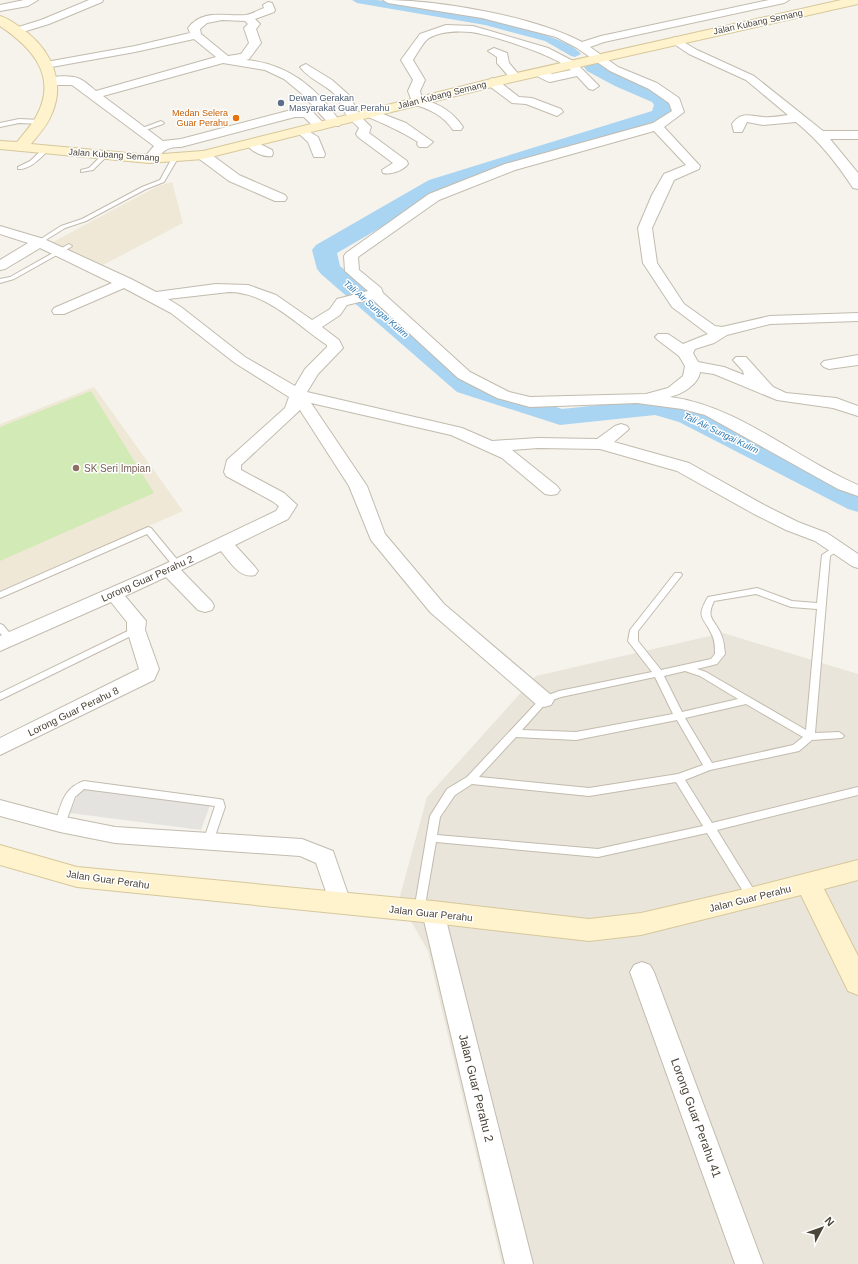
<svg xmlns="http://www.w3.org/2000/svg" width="858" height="1264" font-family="Helvetica,sans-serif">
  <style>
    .residential { fill: #eae5da }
    .education { fill: #efe8d6 }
    .green { fill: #d2eab5 }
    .parking { fill: #e5e3e0 }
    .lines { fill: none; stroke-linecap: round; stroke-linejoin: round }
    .canal { fill: #a9d4f2; fill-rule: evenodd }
    .river { fill: #a9d4f2; fill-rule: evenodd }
    .lane-casing { stroke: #c2bbae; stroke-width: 2 }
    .street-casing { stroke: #c2bbae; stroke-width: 2 }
    .secondary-casing { stroke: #d6c79b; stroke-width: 2 }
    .lane { fill: #fff; fill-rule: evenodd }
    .street { fill: #fff; fill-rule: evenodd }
    .secondary { fill: #fff3cd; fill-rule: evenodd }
    .service-dot { fill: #5c6f8a; stroke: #fff; stroke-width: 1.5 }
    .food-dot { fill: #e8710a; stroke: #fff; stroke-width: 1.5 }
    .education-dot { fill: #8d6e63; stroke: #fff; stroke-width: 1.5 }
    .labels { text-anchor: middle; stroke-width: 3; stroke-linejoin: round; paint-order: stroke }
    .far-street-label { font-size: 9px; fill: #4b4439; stroke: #fff }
    .far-service-label { font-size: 9px; fill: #4e5e75; stroke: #fff; text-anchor: start }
    .far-food-label { font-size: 9px; fill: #c56008; stroke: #fff; text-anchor: end }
    .far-water-label { font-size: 9px; font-style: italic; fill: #2e7ab2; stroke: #fff }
    .education-label { font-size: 10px; fill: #785e54; stroke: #fff; text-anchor: start }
    .street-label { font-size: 10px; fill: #4b4439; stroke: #fff }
    .near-street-label { font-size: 12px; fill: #4b4439; stroke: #fff }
  </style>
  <rect width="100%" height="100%" fill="#f6f3ec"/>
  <path class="residential" d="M723,633l135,41v590h-356l-74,-313 -29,-51 28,-103 109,-121z"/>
  <path class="education" d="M172,182l11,41 -80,42 -52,-22 107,-57z
    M94,387l89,124 -183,80v-167z"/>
  <path class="green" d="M91,391l63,102 -154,68v-134z"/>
  <path class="parking" d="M80,789l130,16 -9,25 -131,-17z"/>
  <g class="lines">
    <path class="canal" d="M352,0c8,0 16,0 24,0 35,3 187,29 205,54l-6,3 -4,-1 -26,-15 -60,-16 -128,-22z"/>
    <path class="river" d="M594,61l72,33 8,10 -6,15 -223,71 -108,63 3,13 135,114 87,29 93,-10 44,11 159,81v21l-10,-3 -169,-87 -24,-7 -95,10 -103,-33 -136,-118 -4,-5 -5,-19 4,-5 113,-65 223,-69 2,-6 -2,-3 -37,-16 -28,-15 -3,-4 3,-4z"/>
    <g class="lane-casing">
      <path id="lane" d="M19,119l22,1 3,2 -3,2 -22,-1 -19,4v-4z
        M161,121l3,2 -1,1 -23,8 -3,-2z
        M44,148l5,1c-7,8 -19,21 -31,20v-2l12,-6z
        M103,154l5,1 -15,15 -12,2v-2l8,-2z
        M175,156l3,2 -14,24 -18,7 -60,32 -21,7 -24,15 -5,-1 25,-16 21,-7 60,-32 18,-7 12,-22z
        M69,244l3,2 -1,1 -57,32 -14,4v-4l10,-2z
        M148,527l3,1 29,35 1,2 -1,2h-6l-27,-33 -147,64v-6z
        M837,545l4,3 -11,8 -15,177 24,-1 3,2 2,2 -2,2 -30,2 -13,11 -89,19 -25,10 27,43 146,-36v8l-141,35 40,65 1,3 -1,3 -4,1 -4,-1 -42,-68 -109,24 -162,-15 -12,69 -1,3 -4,1 -4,-1 -1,-3 16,-95 17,-27 20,-12 74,-79 18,-7 93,-19 -24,-31 2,-11 45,-57h6l1,2 -44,56v10l23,29 50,-11 4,-5c0,-7 0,-13 -3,-19 -8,-19 -17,-16 -4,-38l49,-9 35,13 25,2 5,-48zM756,594l35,13 26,2 -11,121 -100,-58 -9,-3 20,-5 8,-10c-1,-8 -1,-14 -5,-22 -7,-14 -14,-14 -6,-31zM685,671l15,5 38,23 -56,13 -18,-36zM655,677l18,37 -97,18 -54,-2 25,-28 14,-5zM746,704l57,33 -10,8 -81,18 -27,-45zM677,720l26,45 -25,9 -89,14 -110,-11 37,-40 60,3zM676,782l27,44 -105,23 -161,-14 3,-18 15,-22 17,-11 117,12z
        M0,624l3,1 10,12 2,2 -2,2h-6l-7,-8z
        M136,627l4,3 -1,2 -139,68v-7z
        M84,781l135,18 4,1 2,7 -12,35 -1,3 -4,1 -4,-1 -1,-3 12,-36 -131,-17 -9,8 -11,30 -4,1 -4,-1 -1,-3c6,-19 8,-36 29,-43z"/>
    </g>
    <g class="street-casing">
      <path id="street" d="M24,0h14l-10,6 -28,5v-6z
        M89,0h14l-1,2 -53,22 -33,10 -6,-3 2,-2 29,-9z
        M383,0c56,0 149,16 199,42l19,-6 168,-36h20l-5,3 -180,39 -14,5 28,20 39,16 22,15 5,14 -20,15 36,39 -1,3 -25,11 -22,48 5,35 27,41 31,22 7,1 48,-11 88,-3v8l-88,3 -43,11 -13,8 -19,6 -2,4 5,9 26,5 20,8 -1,-4 -10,-11 3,-3h10l27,30 13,6 50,5 22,8v10l-25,-8 -56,-8 -63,-26 -14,-2c-2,13 -18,22 -30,25 69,9 125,61 188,88v11l-20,-7 -133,-74 -23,-6 -45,-6 -107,4 -33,-9 -39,-20 -86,-79 -25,6 -7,10 -18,12 17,13 4,8 -25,26 -11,18 155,36 30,13 46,-3 59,1 18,-13 6,-2 6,2 2,3 -15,13 75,21 77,43 32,16 29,11 31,21v14l-6,-2 -37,-25 -29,-11 -32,-16 -77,-43 -77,-22 -62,-1 -26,2 45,36 3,4 -3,4 -6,1 -6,-1 -43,-36 -51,-23 -140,-32 56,83 18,48 59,70 107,91 3,5 -3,5 -7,2 -7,-2 -107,-93 -59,-72 -22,-54 -49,-76 -59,55v5l43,23 13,12 -9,14 -53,26 20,22 3,4 -3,4c-15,4 -25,-13 -34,-24l-40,19 31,32 2,4 -2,4 -7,2 -7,-2 -32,-33 -41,19 21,25 -1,9 14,39 -5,11 -154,75v-17l139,-69 -12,-39v-8l-16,-20 -111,49v-15l163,-71 113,-54 3,-5 -7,-5 -46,-25 -2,-4 3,-12 58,-52 4,-11 -54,-34 -64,-50 -47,-25 -60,26h-10l-2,-3 2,-3 58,-25 -72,-35 -35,21 -5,1v-10l28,-17 -28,-9v-8l44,13 87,40 25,13 60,-8 32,1 28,10 36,25 18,-11 7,-10 31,-8 -23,-20 -1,-15 2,-3 83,-59 76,-30 148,-41 19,-12 -3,-8 -20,-14 -39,-18 -33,-23 -21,-11 -74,-19 -94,-15zM654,131l32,34 -22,9 -12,21 -14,33 5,35 29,44 36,27 -25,10 -15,-10h-10l-3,3 3,3 21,16 6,10 -2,10 -15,12 -22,6 -116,3 -21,-5 -39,-20 -87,-79 -2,-5 -22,-18 -1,-13 81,-57 76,-30zM229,292c38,0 68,33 98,53v2l-22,22 -10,17 -50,-29 -64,-50 -13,-8z
        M268,2l4,1 3,7 -1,2 -19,7 5,5 -4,5 5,14 -12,16 -3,1c43,4 71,28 95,63l-2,3h-8l-30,-33 -17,-14 -19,-9 -42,-7 -120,33 60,45 18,-2 114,-30 17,2 14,15 -6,4 -4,-1 -12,-12h-9l-114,30c-22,-1 -18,12 -32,16l-6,-4 11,-13 -82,-61h-21l-6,-4c5,-6 28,-6 35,-2 6,3 11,8 16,12l120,-34 -22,-18 -59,13 -89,16 -6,-3 6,-3 89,-16 55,-13 -2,-5c15,-20 38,-11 58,-13 6,-1 12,-5 18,-7l-1,-3zM222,20l23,1 3,3 -4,4 5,15 -8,11 -13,2 -27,-22 -1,-5 7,-6z
        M446,25l27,1 75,22 27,14 24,24 -6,4 -4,-1 -12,-13 -27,6c-6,-2 -14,-6 -18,-11l2,-2h8l10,5 19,-4c-14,-14 -79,-35 -100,-38 -14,-1 -29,-1 -42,6 -6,4 -12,16 -16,22l12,20 -5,11 2,8c18,5 31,13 41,28l-2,3h-8c-10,-15 -24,-21 -40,-26l-5,-13 5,-11 -12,-20 19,-26z
        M675,37l22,13 57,26 69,55h35v8h-28l28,34v16l-5,-1c-17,-26 -33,-46 -57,-66l-33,3 -16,-3 -5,10h-8l-2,-8c9,-13 18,-8 31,-7 8,1 17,-1 25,-2l-42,-35 -57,-26 -18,-12 -2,-2z
        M494,48l13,5 2,10 12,14 -2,2h-8l-14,-16v-6l-9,-6z
        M306,64l26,16 18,16 9,19 12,12 -2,6 38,28 1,3c-4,6 -17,11 -25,9l-1,-3 11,-7 -35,-26 -2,-3 3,-6c-7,-7 -15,-14 -18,-23 -2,-4 1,-2 -2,-6 -10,-14 -29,-18 -39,-32z
        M492,78l4,1 23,18 13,1 29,11 2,3 -6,4 -31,-12 -14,-1 -24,-18 -2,-3z
        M370,109l36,14 27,19 -6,5h-8l-2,-3 1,-2c-17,-11 -34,-18 -52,-26l-2,-3z
        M302,127l16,10 7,17 -1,3h-10l-6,-15 -12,-11z
        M252,140l20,10 1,3 -1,3c-9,2 -21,-5 -26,-12l2,-3z
        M203,151l5,1 31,23 46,20 2,3 -2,3h-10l-46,-20 -31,-23 -1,-3 1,-3z
        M858,355v10l-29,4 -5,-2 -3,-3 3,-3z
        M0,800l60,16 55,11 187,12 31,12 18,52 -3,6 -8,3 -8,-3 -16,-46 -16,-7 -185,-13 -55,-11 -60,-16z
        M433,903l8,2 3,7 89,352h-28l-83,-352 3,-7z
        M642,962l8,3 4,7 109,292h-28l-105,-292 4,-7z"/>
    </g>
    <g class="secondary-casing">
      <path id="secondary" d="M841,0h17v4l-354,80 -301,75 -54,4 -149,-14v-8l17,1c7,-9 15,-17 20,-27 21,-40 -6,-68 -37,-89v-10c10,3 20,11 29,18 23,19 36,50 23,79 -4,12 -13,21 -21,31l118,11 54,-4 300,-75z
        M0,845l77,22 356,34 156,18 52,-6 112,-26 105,-27v20l-34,9 34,67v39l-10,-4 -47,-96 -160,40 -52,6 -156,-18 -356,-36 -77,-22z"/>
    </g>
    <use href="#lane" class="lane"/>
    <use href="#street" class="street"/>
    <use href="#secondary" class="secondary"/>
  </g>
  <circle class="service-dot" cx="281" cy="103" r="4"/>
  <circle class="food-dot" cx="236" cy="118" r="4"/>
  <circle class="education-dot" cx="76" cy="468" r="4"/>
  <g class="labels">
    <g class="far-street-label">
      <text transform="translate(758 22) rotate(-12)" y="3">Jalan Kubang Semang</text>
      <text transform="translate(442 95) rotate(-14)" y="3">Jalan Kubang Semang</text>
      <text transform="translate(114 155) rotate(4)" y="3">Jalan Kubang Semang</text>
    </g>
    <g class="far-service-label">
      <text x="289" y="101">Dewan Gerakan<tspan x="289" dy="10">Masyarakat Guar Perahu</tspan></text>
    </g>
    <g class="far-food-label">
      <text x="228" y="116">Medan Selera<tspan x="228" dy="10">Guar Perahu</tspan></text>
    </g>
    <g class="far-water-label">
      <text transform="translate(376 309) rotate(41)" y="3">Tali Air Sungai Kulim</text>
      <text transform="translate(721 433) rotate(26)" y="3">Tali Air Sungai Kulim</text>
    </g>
    <g class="education-label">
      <text x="84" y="472">SK Seri Impian</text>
    </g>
    <g class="street-label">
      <text transform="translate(147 578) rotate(-24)" y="4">Lorong Guar Perahu 2</text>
      <text transform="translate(73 711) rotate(-26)" y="4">Lorong Guar Perahu 8</text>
      <text transform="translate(108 879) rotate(8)" y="4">Jalan Guar Perahu</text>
      <text transform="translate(750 898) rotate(-14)" y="4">Jalan Guar Perahu</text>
      <text transform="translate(431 913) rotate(6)" y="4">Jalan Guar Perahu</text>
    </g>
    <g class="near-street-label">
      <text transform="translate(476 1088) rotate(76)" y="4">Jalan Guar Perahu 2</text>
      <text transform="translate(696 1118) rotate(70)" y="4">Lorong Guar Perahu 41</text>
    </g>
  </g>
  <g transform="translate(822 1228) rotate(49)" stroke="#ffffff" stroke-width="3" paint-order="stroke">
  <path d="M0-3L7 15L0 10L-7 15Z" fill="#4b4439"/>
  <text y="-6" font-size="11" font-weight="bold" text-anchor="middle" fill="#4b4439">N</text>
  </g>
</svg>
